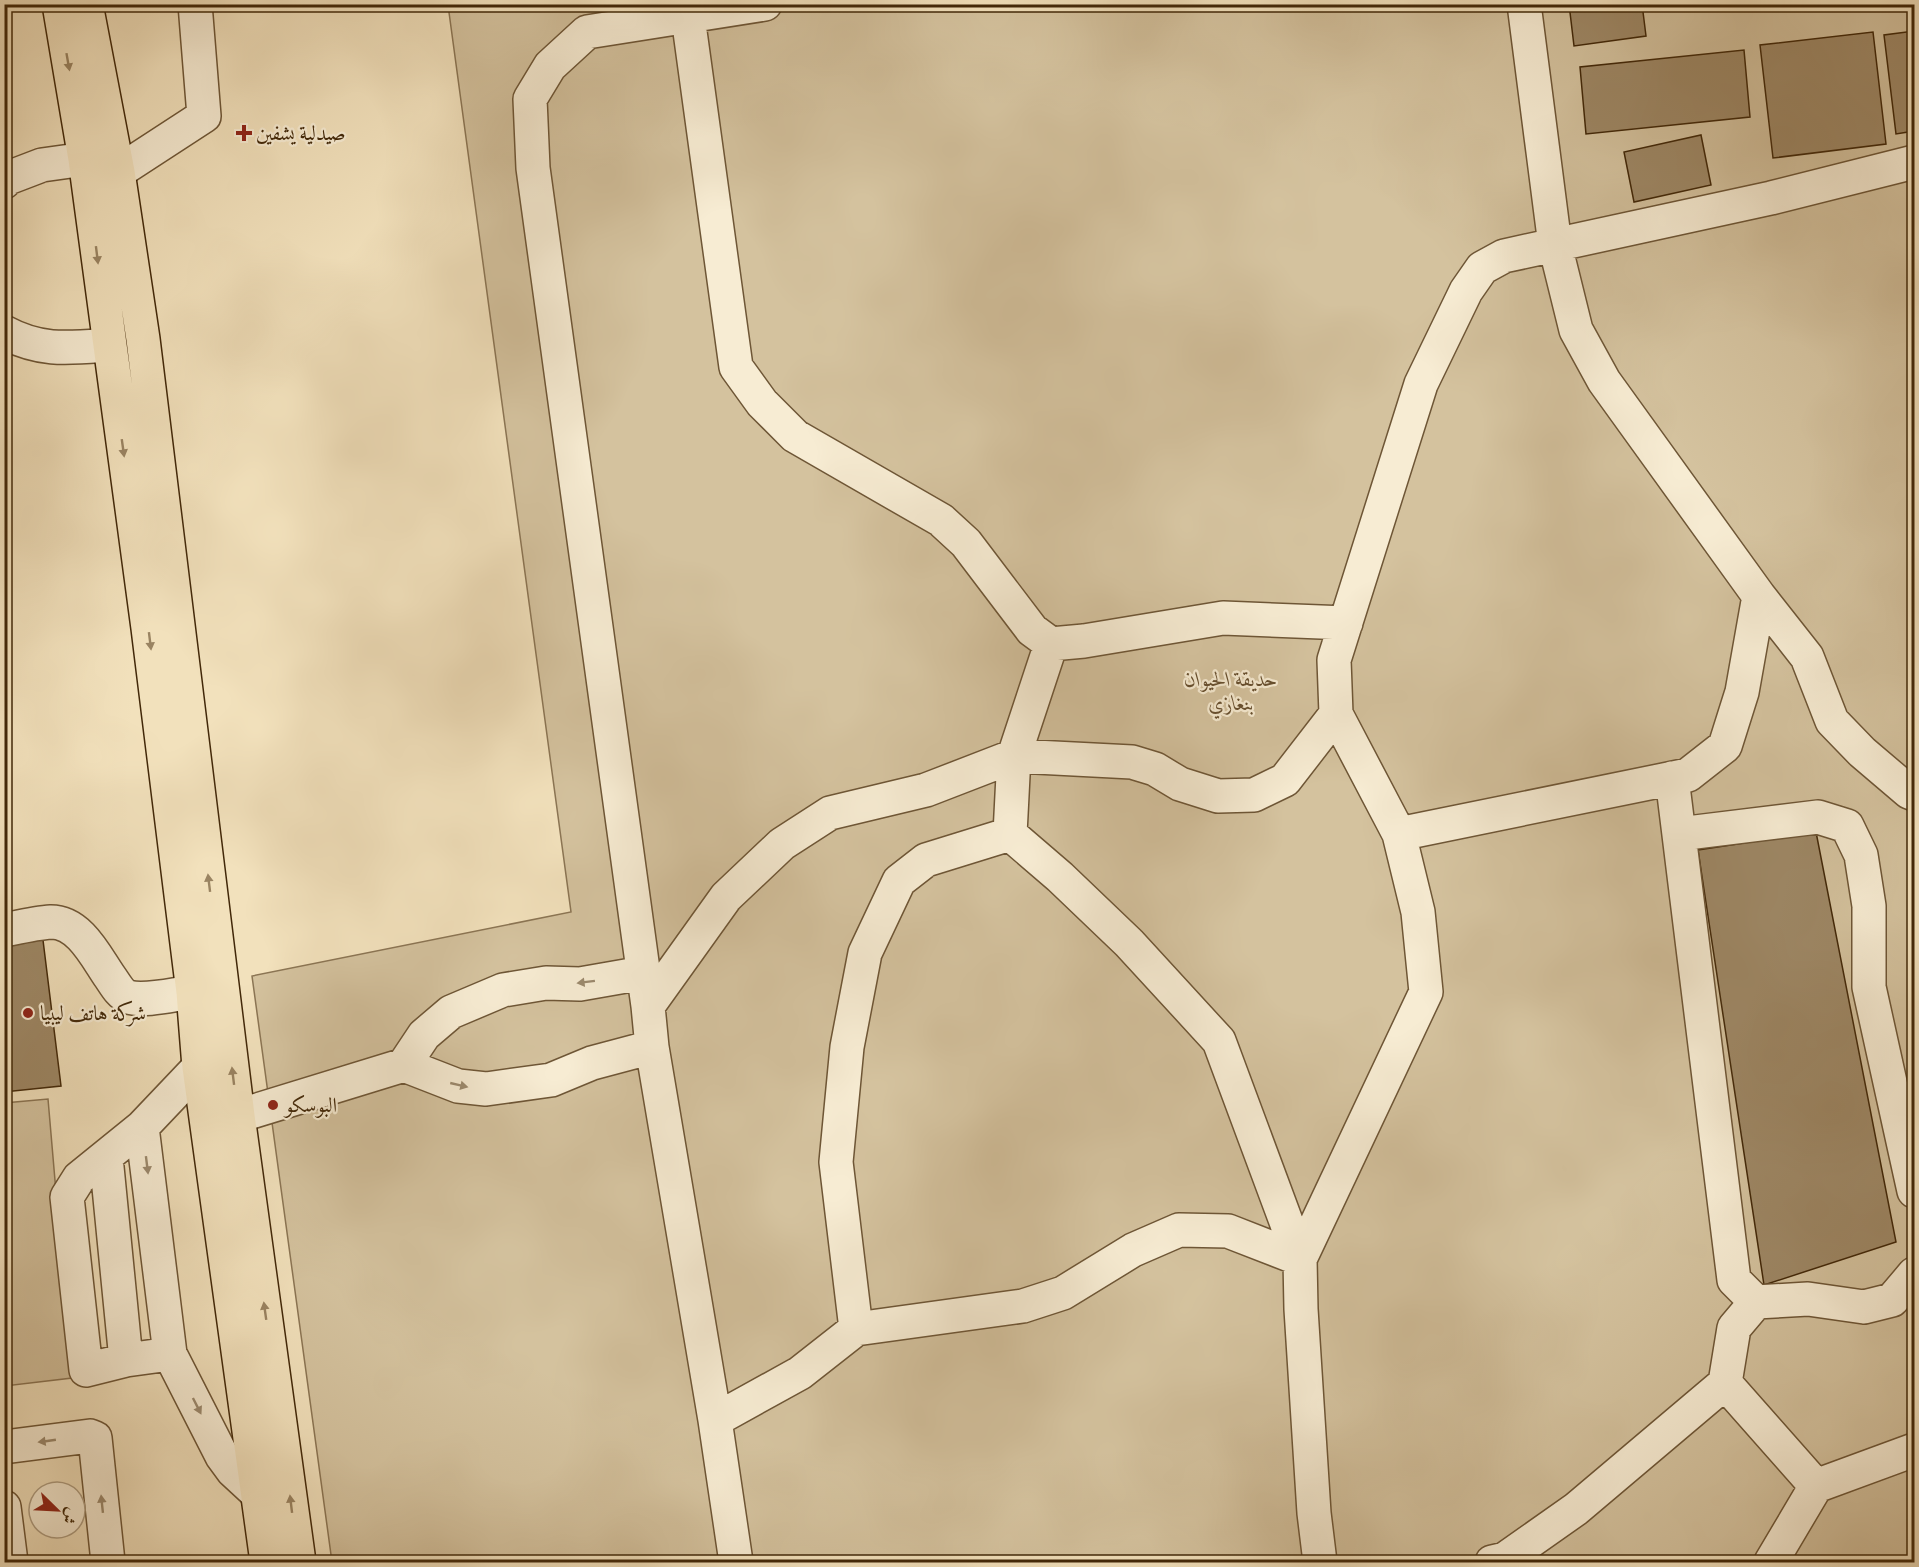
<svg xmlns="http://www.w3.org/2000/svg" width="1919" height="1567" font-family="'IM FELL Double Pica',Amiri,serif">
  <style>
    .green { fill: #d4c29e; stroke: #8b7554; stroke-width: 1.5 }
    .building { fill: #9e8866; stroke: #422809; stroke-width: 1.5 }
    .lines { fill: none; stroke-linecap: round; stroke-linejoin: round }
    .minor-casing { stroke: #6e5636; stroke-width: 36 }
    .major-casing { stroke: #422809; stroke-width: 36 }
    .minor { stroke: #f7ecd3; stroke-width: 33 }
    .major { stroke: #f2e1bc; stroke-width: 33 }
    .oneway { fill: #9a8462 }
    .oneway2 { fill: #9c8a6e }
    .poi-dot { fill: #8f2418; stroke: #f7ecd3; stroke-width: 2 }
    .labels { text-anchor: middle; stroke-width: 4.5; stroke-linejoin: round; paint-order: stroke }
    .poi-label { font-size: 21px; fill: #422809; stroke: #f7ecd3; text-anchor: start }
    .park-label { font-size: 21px; font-style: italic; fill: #664e2e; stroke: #f7ecd3 }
  </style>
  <rect width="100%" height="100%" fill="#f2e1bc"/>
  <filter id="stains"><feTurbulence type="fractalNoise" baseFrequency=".00333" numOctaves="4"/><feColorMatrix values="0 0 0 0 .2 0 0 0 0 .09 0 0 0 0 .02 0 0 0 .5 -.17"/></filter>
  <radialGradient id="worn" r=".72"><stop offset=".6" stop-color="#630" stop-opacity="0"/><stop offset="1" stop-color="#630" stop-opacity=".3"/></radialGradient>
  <path class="green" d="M448,5h1466v1557h-1582l-80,-586 319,-64z
    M48,1099l24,279 -67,8 -1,-283z"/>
  <path class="building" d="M1569,4h73l4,32 -72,10z
    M1914,31v100l-18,3 -12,-99z
    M1873,32l13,112 -113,14 -13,-113z
    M1744,50l6,67 -164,17 -6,-67z
    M1701,135l10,50 -77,17 -10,-50z
    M1816,832l80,410 -132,43 -66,-435z
    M42,932l19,154 -57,6v-153z"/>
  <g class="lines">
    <g class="minor-casing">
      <path id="minor" d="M1524,4l31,241 21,85 28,51 155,215 -17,96 -17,54 -37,29 -289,59 -63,-120 -2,-54 87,-276 45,-93 16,-23 22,-12 267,-58 143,-36
        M688,17l48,350 26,36 33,33 146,84 25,23 66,87 19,14 33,-3 139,-23 123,5
        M118,172l86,-56 -9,-112
        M4,182l4,-4 34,-13 43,-6
        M4,332c37,20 65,16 105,13
        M1759,596l48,61 25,64 30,31 47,40 5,2
        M1672,778l62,502 22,22 52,-3 56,8 28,-7 22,-26
        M1010,834l4,-78 37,-112
        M1679,834l139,-17 29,9 14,29 8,51v81l45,204
        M4,930c15,-3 32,-7 47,-8 29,0 45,35 59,55 5,7 10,17 18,20 17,5 47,-3 65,-5
        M648,1006l78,-109 56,-53 48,-31 96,-23 88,-34 118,6 23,7 25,15 38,12 36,-1 31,-15 51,-66
        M404,1065l20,-30 27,-23 52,-22 43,-7 34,1 63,-11
        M199,1067l-57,60 28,227 52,102 11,15 26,24
        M238,1116l166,-51 54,21 28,3 65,-9 41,-17 60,-16
        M142,1127l-63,51 -12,19 19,173 40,-10 44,-6
        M106,1157l20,203
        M1725,1383l9,-55 22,-26
        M715,1420l85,-47 56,-44
        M4,1447l86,-11 5,2 13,124
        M4,1507l7,55
        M736,1562l-21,-142 -63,-373 -4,-41 -115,-838 -3,-69 20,-33 37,-34 178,-28
        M1320,1562l-6,-49 -13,-204 -1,-50 -81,-218 -90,-98 -69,-66 -50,-43 -84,26 -27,21 -34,72 -18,94 -11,115 20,167 167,-23 40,-13 70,-43 46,-20 49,1 72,28 126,-267 -8,-80 -19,-78
        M1492,1562l13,-3 71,-50 149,-126 91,103
        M1771,1562l45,-76 98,-36"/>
    </g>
    <g class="major-casing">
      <path id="major" d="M59,4l26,155 63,469 45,364 6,75 68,495
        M86,4l32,168 25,167 95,777 61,446"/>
    </g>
    <use href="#minor" class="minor"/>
    <use href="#major" class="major"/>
  </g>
  <defs><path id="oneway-solid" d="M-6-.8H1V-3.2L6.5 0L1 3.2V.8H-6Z" transform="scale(1.5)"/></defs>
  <g class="oneway">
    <use href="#oneway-solid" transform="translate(68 62) rotate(80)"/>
    <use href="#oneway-solid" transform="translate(97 255) rotate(83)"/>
    <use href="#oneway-solid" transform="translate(123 448) rotate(82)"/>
    <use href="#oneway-solid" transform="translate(150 641) rotate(83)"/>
    <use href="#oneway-solid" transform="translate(209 883) rotate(-97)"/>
    <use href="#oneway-solid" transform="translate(233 1076) rotate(-97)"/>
    <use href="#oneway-solid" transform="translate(265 1311) rotate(-98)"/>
    <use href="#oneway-solid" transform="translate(291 1504) rotate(-97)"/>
  </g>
  <g class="oneway2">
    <use href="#oneway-solid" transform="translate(586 982) rotate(173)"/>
    <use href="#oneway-solid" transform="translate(459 1085) rotate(13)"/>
    <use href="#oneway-solid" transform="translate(147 1165) rotate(83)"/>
    <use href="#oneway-solid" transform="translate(197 1406) rotate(63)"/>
    <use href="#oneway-solid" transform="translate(47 1441) rotate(172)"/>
    <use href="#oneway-solid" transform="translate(102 1504) rotate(-96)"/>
  </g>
  <g class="poi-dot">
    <path d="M241 124h6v6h6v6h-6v6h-6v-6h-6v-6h6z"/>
    <circle cx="28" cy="1013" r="6"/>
    <circle cx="273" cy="1105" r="6"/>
  </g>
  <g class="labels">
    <g class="poi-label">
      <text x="256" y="140">صيدلية يشفين</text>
      <text x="40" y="1020">شركة هاتف ليبيا</text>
      <text x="285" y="1112">البوسكو</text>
    </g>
    <g class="park-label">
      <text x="1231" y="686">حديقة الحيوان<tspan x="1231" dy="24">بنغازي</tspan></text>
    </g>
  </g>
  <rect width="1919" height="1567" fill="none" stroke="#f2e1bc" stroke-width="24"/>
  <rect x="6" y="6" width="1907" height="1555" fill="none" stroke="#422809" stroke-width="3"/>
  <rect x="12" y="12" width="1895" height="1543" fill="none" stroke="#422809" stroke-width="1.5"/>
  <g transform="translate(57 1510) rotate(114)"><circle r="28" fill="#f7ecd3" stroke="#af9e82" stroke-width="1.5"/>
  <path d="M0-4.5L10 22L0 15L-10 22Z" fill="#8f2418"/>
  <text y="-9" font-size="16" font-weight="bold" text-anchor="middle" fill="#422809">ش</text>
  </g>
  <rect width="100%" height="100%" filter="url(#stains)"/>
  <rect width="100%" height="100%" fill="url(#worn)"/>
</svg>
